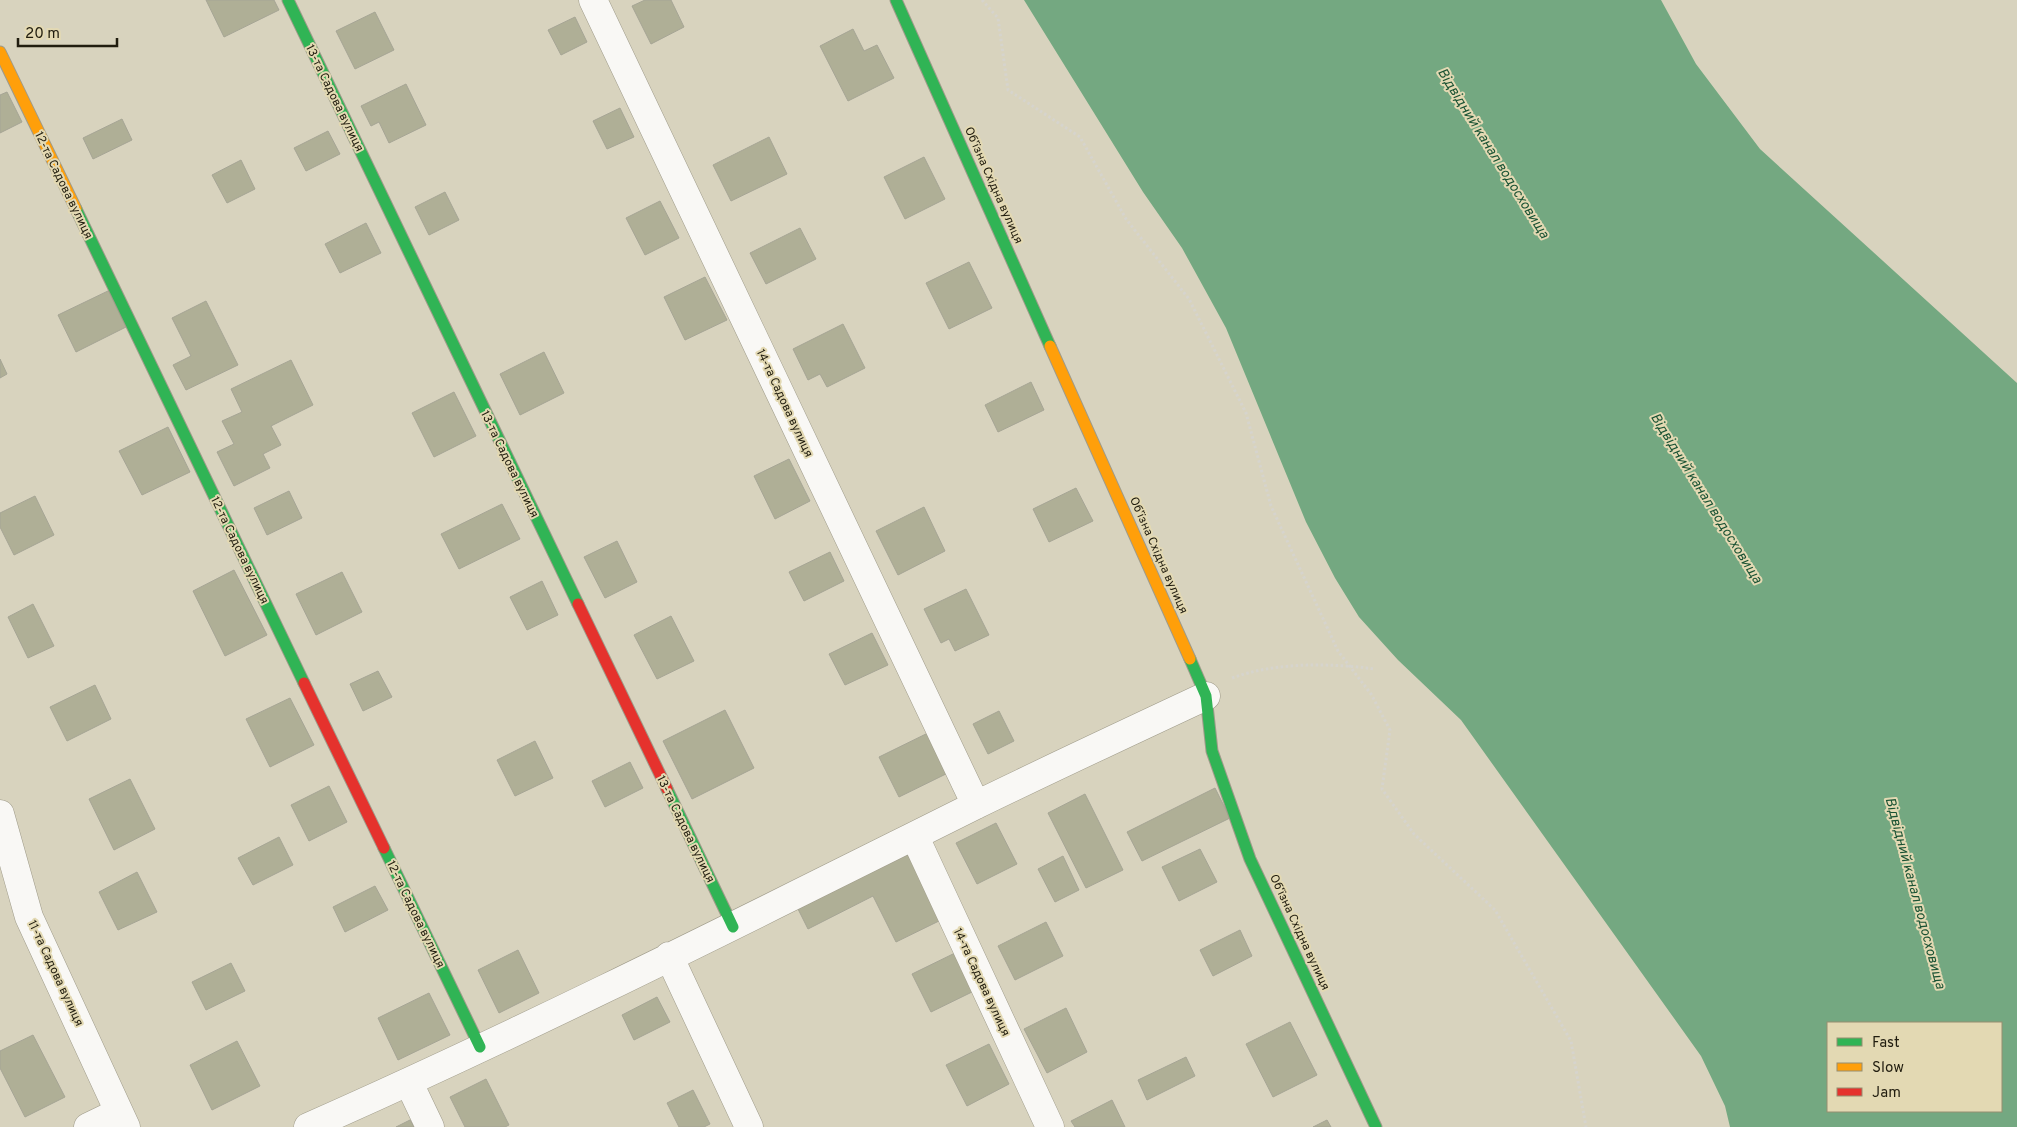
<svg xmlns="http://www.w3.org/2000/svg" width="2017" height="1127" font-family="Overpass,sans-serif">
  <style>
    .water { fill: #74a881; fill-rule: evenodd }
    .building { fill: #afaf96; stroke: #a6a595 }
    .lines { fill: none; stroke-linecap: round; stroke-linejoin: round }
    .street-casing { stroke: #9f9b8a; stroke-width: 29 }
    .fast-casing { stroke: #9f9b8a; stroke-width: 13 }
    .slow-casing { stroke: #9f9b8a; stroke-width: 13 }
    .jam-casing { stroke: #9f9b8a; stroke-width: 13 }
    .path { stroke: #d6d4cd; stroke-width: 3; stroke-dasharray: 2.5 2.5; stroke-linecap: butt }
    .street { stroke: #f9f8f5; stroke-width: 28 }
    .fast { stroke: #30b455; stroke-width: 11 }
    .slow { stroke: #ff9f0a; stroke-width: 11 }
    .jam { stroke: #e5322d; stroke-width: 11 }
    .labels { text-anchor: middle; stroke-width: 4; stroke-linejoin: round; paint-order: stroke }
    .street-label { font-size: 12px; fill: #211d0f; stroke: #e3d9b3 }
    .water-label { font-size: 14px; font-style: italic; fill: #195233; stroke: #e3d9b3 }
  </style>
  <rect width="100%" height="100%" fill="#d8d3be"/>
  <path class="water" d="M1024,0h637l35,64 64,85 257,234v744h-287l-5,-21 -24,-50 -240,-336 -63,-60 -39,-43 -24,-39 -29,-56 -80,-194 -44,-80 -39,-56zM1828,1023h173v88h-173z"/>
  <path class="building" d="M206,0h68l5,10 -55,27z
    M645,0h26l13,27 -33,17 -19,-38z
    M375,12l19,38 -39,19 -19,-38z
    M575,17l12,25 -26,13 -13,-25z
    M853,29l11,22 13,-6 17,33 -46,23 -28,-55z
    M406,84l20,41 -37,18 -10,-21 -8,4 -10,-20z
    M7,92l15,30 -22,11v-38z
    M620,108l14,29 -27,12 -14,-28z
    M122,119l10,21 -39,19 -10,-21z
    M328,131l12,23 -34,17 -12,-23z
    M769,137l18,37 -56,27 -18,-36z
    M924,157l21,42 -40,20 -21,-42z
    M241,160l14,29 -28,14 -15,-28z
    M445,192l14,28 -30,15 -14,-28z
    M660,201l19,37 -34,17 -19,-37z
    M366,223l15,30 -41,20 -15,-29z
    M800,228l16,31 -50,25 -16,-31z
    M969,262l23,46 -43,21 -23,-46z
    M705,277l22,43 -42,20 -21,-43z
    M110,290l18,36 -52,26 -18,-37z
    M206,301l32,64 -52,25 -13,-25 18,-9 -19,-38z
    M843,324l22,44 -38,19 -7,-13 -12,6 -15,-31z
    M544,352l20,41 -44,22 -20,-41z
    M0,359l7,15 -7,4z
    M291,360l22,45 -42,21 10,19 -18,9 7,14 -36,18 -17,-34 17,-8 -12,-23 20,-9 -11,-23z
    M1031,382l13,28 -46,22 -13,-27z
    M454,392l22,44 -42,21 -22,-44z
    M168,427l22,45 -48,23 -23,-44z
    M789,459l21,42 -35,18 -21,-43z
    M1076,488l17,33 -44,21 -16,-33z
    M289,491l13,27 -35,17 -13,-27z
    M35,496l19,39 -40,20 -14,-28v-14z
    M502,504l18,35 -61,30 -18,-35z
    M924,507l21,44 -47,24 -22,-44z
    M617,541l20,41 -32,16 -21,-41z
    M830,552l14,29 -40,20 -15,-29z
    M234,570l33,65 -42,21 -32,-65z
    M342,572l20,40 -46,23 -20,-41z
    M542,581l16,34 -31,15 -17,-33z
    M966,589l23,46 -34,16 -6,-12 -8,4 -17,-34z
    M33,604l21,42 -26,12 -20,-41z
    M671,616l23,45 -37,18 -23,-44z
    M872,633l16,32 -43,20 -16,-31z
    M378,671l14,26 -29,14 -13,-27z
    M95,685l16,34 -44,22 -17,-34z
    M290,698l24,47 -44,22 -24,-48z
    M725,710l29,58 -62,31 -29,-58z
    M999,711l15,30 -26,13 -15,-30z
    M932,731l20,40 -53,26 -20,-40z
    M535,741l18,37 -38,18 -18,-36z
    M630,762l13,26 -38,19 -13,-26z
    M130,779l25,50 -41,21 -25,-51z
    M329,786l18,36 -38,19 -18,-36z
    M1215,788l15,30 -88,43 -15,-29z
    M1085,794l38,76 -37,18 -38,-75z
    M996,823l21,41 -40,20 -21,-41z
    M279,837l14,28 -40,20 -15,-27z
    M905,848l36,72 -45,22 -23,-46 -65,33 -13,-26z
    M1200,849l17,33 -38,19 -17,-34z
    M1063,856l16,34 -24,12 -17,-33z
    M137,872l20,40 -39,18 -19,-38z
    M375,886l13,24 -43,22 -12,-25z
    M1046,922l17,34 -48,24 -17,-34z
    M1240,930l12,26 -39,20 -13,-26z
    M518,950l21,43 -40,20 -21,-43z
    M955,953l19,38 -43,21 -19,-38z
    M231,963l14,28 -39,19 -14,-28z
    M429,993l21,42 -52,25 -20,-42z
    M657,997l13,25 -36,18 -12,-25z
    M1066,1008l21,44 -40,21 -23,-44z
    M1290,1022l27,53 -44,22 -27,-53z
    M33,1035l32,62 -40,20 -25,-49v-17z
    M237,1041l23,45 -48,24 -22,-45z
    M989,1044l20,40 -42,22 -21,-41z
    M1186,1057l9,19 -48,24 -9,-20z
    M486,1079l23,46 -4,2h-40l-15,-30z
    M693,1090l17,34 -6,3h-25l-12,-24z
    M1112,1100l13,27h-50l-4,-6z
    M410,1120l4,7h-18z
    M1327,1120l4,7h-18z"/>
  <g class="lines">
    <g class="street-casing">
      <path id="street" d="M593,0l383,805
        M0,814l29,103 97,210
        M915,837l135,290
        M669,956l80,171
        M409,1083l21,44
        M88,1127l31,-15
        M308,1127c226,-100 447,-212 668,-322 76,-37 153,-73 230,-109"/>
    </g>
    <g class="fast-casing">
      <path id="fast" d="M288,0l290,604
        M896,0l154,346
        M76,209l228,474
        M1190,659l16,37 6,55 38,108 126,268
        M667,789l66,138
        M384,848l96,199"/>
    </g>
    <g class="slow-casing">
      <path id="slow" d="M0,52l76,157
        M1050,346l140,313"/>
    </g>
    <g class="jam-casing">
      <path id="jam" d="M578,604l89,185
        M304,683l80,165"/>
    </g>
    <path class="path" d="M982,0l16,18 10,72 72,47 46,82 63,80 57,114 25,93 67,145 33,43 19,36 -8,59 32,45 81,76 76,131 15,86
      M1232,678c44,-16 97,-15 143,-9"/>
    <use href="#street" class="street"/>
    <use href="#fast" class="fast"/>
    <use href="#slow" class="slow"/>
    <use href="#jam" class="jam"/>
  </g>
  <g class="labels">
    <g class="street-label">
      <text transform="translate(335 98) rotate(64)" y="4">13-та Садова вулиця</text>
      <text transform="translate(64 185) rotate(64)" y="4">12-та Садова вулиця</text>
      <text transform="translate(994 185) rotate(66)" y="4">Обʼїзна Східна вулиця</text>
      <text transform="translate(785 403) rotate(65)" y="4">14-та Садова вулиця</text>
      <text transform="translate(510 464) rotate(64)" y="4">13-та Садова вулиця</text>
      <text transform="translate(240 550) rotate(64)" y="4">12-та Садова вулиця</text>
      <text transform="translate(1159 555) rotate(66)" y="4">Обʼїзна Східна вулиця</text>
      <text transform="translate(686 829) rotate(64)" y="4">13-та Садова вулиця</text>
      <text transform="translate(416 914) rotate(64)" y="4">12-та Садова вулиця</text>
      <text transform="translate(1300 932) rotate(65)" y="4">Обʼїзна Східна вулиця</text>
      <text transform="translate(56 973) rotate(65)" y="4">11-та Садова вулиця</text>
      <text transform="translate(982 982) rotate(65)" y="4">14-та Садова вулиця</text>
    </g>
    <g class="water-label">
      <text transform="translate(1494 153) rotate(58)" y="5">Відвідний канал водосховища</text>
      <text transform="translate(1707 498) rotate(58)" y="5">Відвідний канал водосховища</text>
      <text transform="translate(1916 893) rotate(75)" y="5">Відвідний канал водосховища</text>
    </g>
  </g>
  <rect x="1827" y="1022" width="175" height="90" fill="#e3d9b3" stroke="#958e71"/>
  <rect x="1837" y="1038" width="25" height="8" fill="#30b455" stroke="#958e71"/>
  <text x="1872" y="1047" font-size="15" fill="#211d0f">Fast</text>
  <rect x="1837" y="1063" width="25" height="8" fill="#ff9f0a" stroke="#958e71"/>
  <text x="1872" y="1072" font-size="15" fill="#211d0f">Slow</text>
  <rect x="1837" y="1088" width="25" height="8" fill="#e5322d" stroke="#958e71"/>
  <text x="1872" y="1097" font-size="15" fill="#211d0f">Jam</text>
  <path d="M18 38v8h99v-8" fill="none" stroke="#211d0f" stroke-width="2.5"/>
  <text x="25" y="38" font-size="15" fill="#211d0f" stroke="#e3d9b3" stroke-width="4" paint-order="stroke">20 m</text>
</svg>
